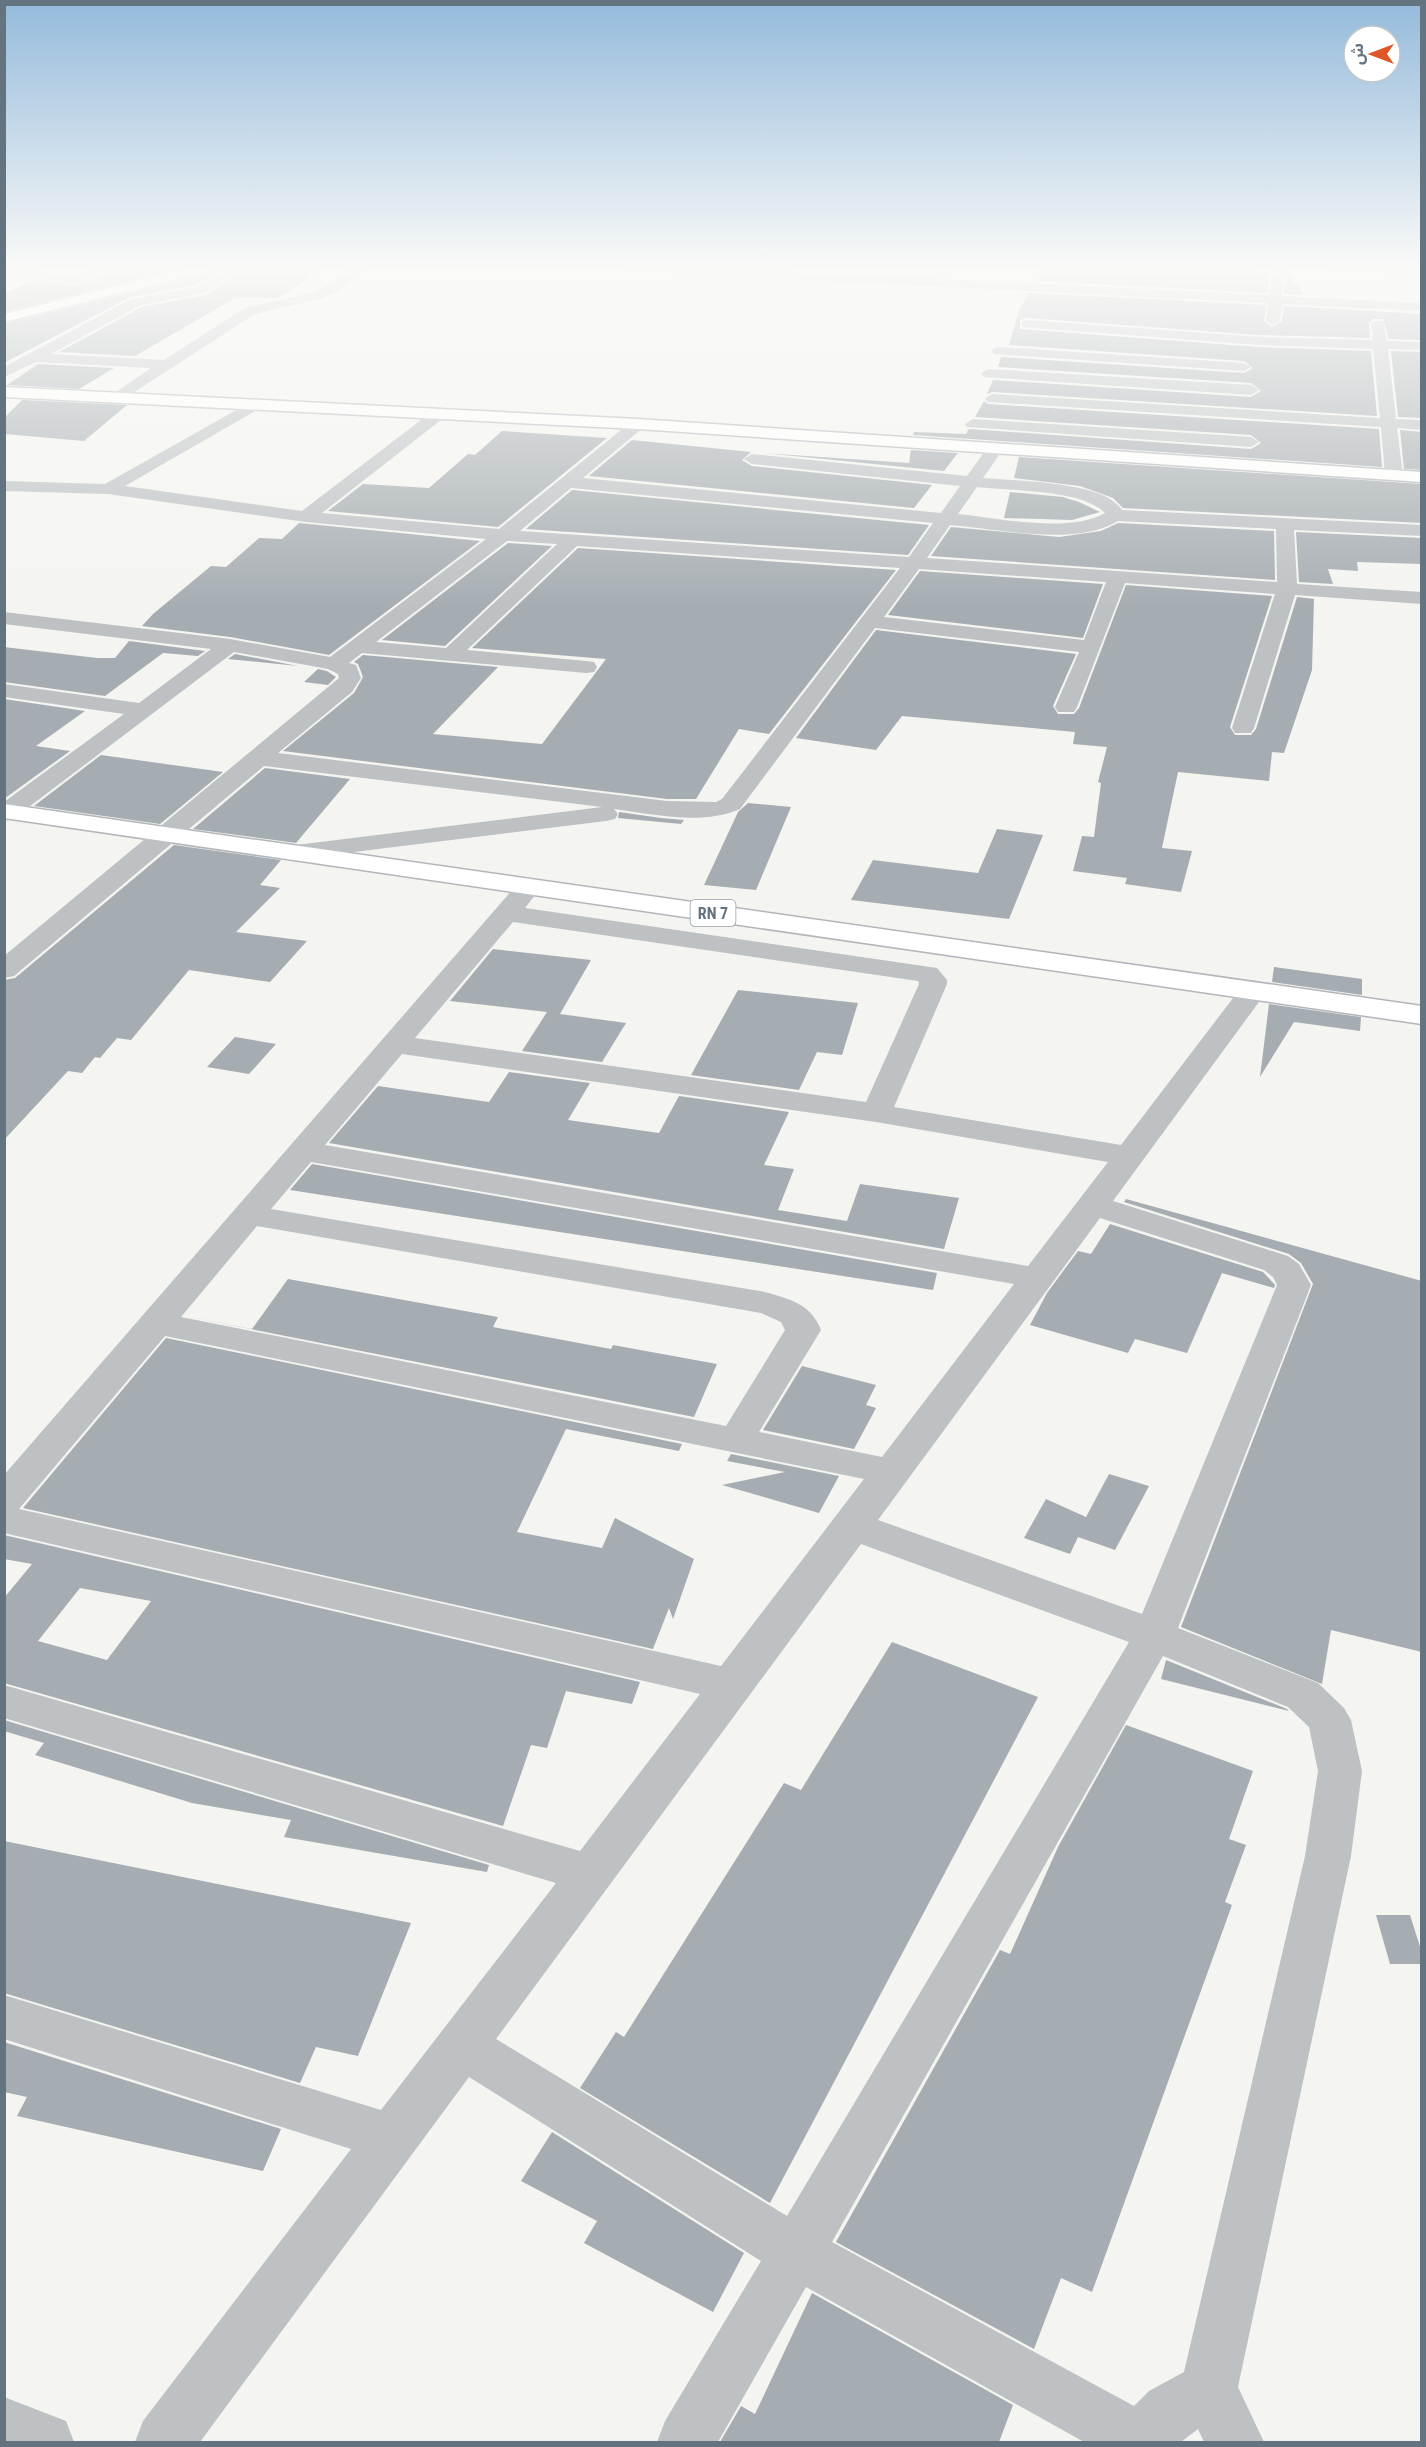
<svg xmlns="http://www.w3.org/2000/svg" width="1426" height="2447" font-family="'Roboto Condensed','Noto Sans Arabic',sans-serif">
  <style>
    .building { fill: #a6adb2; fill-rule: evenodd }
    .lines { fill: none; stroke-linecap: round; stroke-linejoin: round }
    .secondary-casing { stroke: #b2b6ba; stroke-width: 3 }
    .primary-casing { stroke: #b2b6ba; stroke-width: 3 }
    .street { fill: #bdc1c4; fill-rule: evenodd }
    .secondary { fill: #fff; fill-rule: evenodd }
    .primary { fill: #fff; fill-rule: evenodd }
    .labels { text-anchor: middle; stroke-width: 6; stroke-linejoin: round; paint-order: stroke }
    .shield { fill: #fff; stroke: #929da6; stroke-width: 1.5 }
    .shield-label { font-size: 16px; font-weight: bold; fill: #647380 }
  </style>
  <rect width="100%" height="100%" fill="#f4f4f0"/>
  <path class="building" d="M128,267l42,3v-3h17l-183,45v-18l28,-14 42,5z
    M217,267h9l-31,18 -65,12 -126,66v-39l211,-52z
    M247,267h78l-47,31h-43l-100,58 -76,-4 83,-45 64,-12z
    M1046,267h206l1,5h17l-3,21 -230,-12z
    M1287,272l17,23 -20,-1z
    M1029,293l237,12 -2,16 8,6 10,-6 2,-15 138,8v26l-33,-1 -6,-20h-10l-4,4 1,15 -111,-3 -232,-17 -7,2v9l239,18 112,4 6,65 -384,-24 -6,2 6,-14 258,17 10,-6 -10,-8 -253,-16 3,-10 243,16 9,-5 -9,-7 -235,-16 10,-35z
    M1391,351l31,1v66l-24,-1z
    M38,364l76,4 -35,21 -72,-4z
    M22,400l105,5 -43,36 -80,-7v-16z
    M984,401l4,3 391,25 3,38 -469,-32 1,-3 52,2 3,-5 282,20 10,-6 -10,-8 -276,-18z
    M1400,430l22,2v38l-18,-1z
    M502,431l105,7 -109,89 -170,-16 35,-27 66,4 39,-34 7,1z
    M632,440l119,12 -9,8 10,6 180,19 -18,23 -325,-32z
    M911,450l47,3 -14,18 -181,-18 146,10z
    M1019,457l403,27v39l-299,-15 -10,-10 -33,-12 -66,-8z
    M572,490l357,35 -21,30 -382,-26z
    M1010,492l53,5 16,5 21,10 -28,8 -68,-2z
    M299,523l181,18 -151,114 -99,-18 -88,-11 11,-12 58,-48 15,1 33,-29 23,1z
    M1118,523l156,8 1,49 -344,-24 20,-29 108,10 42,-6z
    M1296,532l126,6v26l-65,-2 1,9 -30,-2 5,15 -34,-2z
    M508,543l44,3 -107,100 -63,-6z
    M578,548l318,22 -127,164 -30,-5 -43,70h-29l-384,-48 71,-58 9,-16 -5,-13 -4,-2 9,-7 135,12 -65,67 109,10 64,-85 -134,-11z
    M920,571l183,13 -20,54 -195,-23z
    M1126,585l146,11 -42,131 5,8h16l5,-6 41,-132 17,2 -2,71 -28,83 -12,-1 -3,29 -91,-9 -16,76 30,3 -11,41 -56,-8 2,-6 -54,-7 9,-35 12,1 7,-54 -3,-1 9,-35 -34,-3 2,-12 -173,-16 -26,34 -80,-12 80,-108 200,24 -23,52 5,8h16l5,-6z
    M129,641l76,10 -7,5 -35,-3 -58,43 -101,-14v-35l93,11h18z
    M235,654l63,12 -70,-7z
    M318,669l9,2 9,6 -8,8 -24,-3z
    M4,699l81,12 -49,35 34,5 -66,48z
    M101,755l122,17 -63,52 -126,-18z
    M265,768l85,11 -54,64 -103,-14z
    M748,803l43,4 -35,83 -52,-5 34,-73z
    M619,812l42,6 23,2 -3,4 -63,-6z
    M997,829l46,6 -34,84 -158,-19 22,-40 105,13z
    M174,845l107,15 -21,25 20,3 -44,44 71,9 -37,41 -81,-12 -58,70 -14,-2 -17,20 -5,-1 -13,16 -14,-2 -64,69v-160l11,-2z
    M493,949l98,11 -31,54 66,9 -24,39 -80,-11 25,-39 -97,-11z
    M1274,967l88,12v16l-90,-13z
    M738,990l120,13 -16,52 -25,-3 -18,38 -108,-15z
    M1269,1004l92,13 -1,14 -66,-9 -34,55z
    M235,1037l41,7 -27,30 -42,-7z
    M509,1072l81,11 -22,37 91,13 20,-37 110,16 -25,53 30,4 -16,41 69,11 13,-37 99,14 -15,51 -615,-106 49,-57 111,16z
    M312,1164l625,109 -4,17 -643,-100z
    M1126,1199l296,82v371l-91,-22 -9,54 -141,-57 132,-343 -12,-21 -12,-9 -165,-52z
    M1110,1224l153,48 12,13 -1,3 -52,-15 -35,80 -52,-14 -7,14 -98,-28 17,-32 31,-42 13,3z
    M288,1279l210,38 -5,10 118,22 2,-4 104,19 -23,53 -509,-101 67,13z
    M166,1338l516,106 -3,7 -113,-22 -49,103 85,16 13,-30 79,41 -21,60 -4,-11 -16,41 -630,-141z
    M802,1366l74,19 -10,20 10,3 -22,41 -91,-19z
    M731,1454l108,22 -20,37 -97,-28 63,-13 -58,-11z
    M1109,1474l40,12 -34,64 -37,-13 -8,17 -46,-16 22,-39 40,18z
    M4,1535l636,147 -8,22 -66,-13 -19,57 -16,-3 -28,81 -499,-143v-85l28,-34 -28,-5zM80,1588l71,13 -44,59 -69,-19z
    M892,1642l146,55 -268,506 -190,-115 36,-56 8,5 160,-254 17,7z
    M1166,1660l121,49 2,2 -128,-32z
    M4,1720l485,145 -2,7 -203,-35 7,-17 -99,-17 -157,-48 9,-12 -40,-12z
    M1126,1725l127,46 -24,68 17,6 -21,57 7,3 -140,387 -31,-14 -27,71 -198,-107 164,-292 10,4 48,-107z
    M4,1841l149,30 258,52 -53,133 -42,-9 -16,36 -296,-90z
    M1376,1915h34l12,38v11h-32z
    M4,2042l277,87 -18,42 -246,-55 10,-19 -23,-5z
    M552,2132l192,121 -31,59 -129,-69 13,-22 -76,-40z
    M812,2293l201,112 -14,37h-279l21,-36 14,8z"/>
  <g class="lines">
    <g class="secondary-casing">
      <path id="secondary" d="M195,267h20l-1,3 -210,52v-8z
        M4,387l634,32 784,53v10l-784,-53 -634,-32z"/>
    </g>
    <g class="primary-casing">
      <path id="primary" d="M4,804l1418,202v18l-1418,-206z"/>
    </g>
    <path class="street" d="M106,267h20l-53,16 -69,-9 1,-4 5,-1 63,6z
      M230,267h15l-40,26 -64,12 -90,49 113,6 81,-52 69,-16 20,-11 17,-14h13l-20,20 -21,11 -68,16 -133,86 -5,2 -8,-5 42,-29 -115,-6 -32,15v-10l127,-68 65,-12z
      M619,267h77l573,28 4,-28h12l-3,29 140,7v8l-140,-7 -2,17 -7,4 -7,-4 2,-18 -643,-32z
      M1325,267h97v8l-91,-4z
      M1027,320l232,17 114,3 -2,-16 2,-3h10l4,20 35,1v8l-34,-1 8,70 26,1v10l-25,-2 6,47 -9,5 -9,-5 -4,-48 -393,-25 -3,-3 3,-3 5,-2 387,24 -7,-69 -114,-4 -237,-18v-6z
      M999,347l245,16 7,4 -7,4 -250,-17 -2,-3 2,-3z
      M989,369l262,16 8,5 -8,5 -267,-18 -3,-3 3,-3z
      M256,399l6,2 2,3 -2,3 -137,79 177,25 132,-101h12l2,3 -2,3 -124,97 177,16 133,-108 6,-2 8,5 -2,3 -61,51 358,35 19,-27 -208,-22 -8,-5 8,-5 215,22 23,-32 6,-1 8,5 -21,30c32,3 122,3 139,32l300,15v11l-128,-6 3,54 125,8v12l-127,-9 -41,133 -3,5h-16l-3,-5 43,-134 -150,-11 -48,124 -3,5h-16l-3,-5 24,-55 -204,-24 -135,181c-39,17 -86,5 -126,0l4,5 -3,5 -9,2 -317,39 -9,-3 -4,-5 4,-5 322,-40 -338,-41 -250,210 -10,2v-22l335,-278 -1,-4 -10,-5 -94,-17 -221,167 -9,2v-19l120,-88 -120,-17v-13l135,19 72,-54 -207,-25v-12l226,27 100,18 156,-118 -180,-17 -198,-28 -104,-3v-10l101,3zM977,487c33,4 105,2 128,26 -36,21 -107,5 -147,1zM571,488l362,35 -24,34 -389,-26zM1118,521l158,8 1,53 -350,-24 23,-33c49,4 125,22 168,-4zM507,541l50,3 -111,104 -70,-6zM577,546l323,22 -178,231 -6,3 -49,-1 -389,-48 74,-61 9,-14 -5,-13 -7,-2 13,-10 224,20 8,-1 3,-5 -3,-5 -8,-1 -119,-11zM919,569l187,13 -22,58 -200,-23z
      M973,419l278,18 8,5 -8,5 -284,-20 -2,-3z
      M529,878l9,3 4,5 -17,22 412,60 10,12v4l-53,123 227,38 122,-160 10,-2 10,2 4,6 -154,210 175,55 11,8 12,21 -133,343 140,55 26,25 7,12 11,51 -11,85 -113,531 26,55h-60l-6,-13 -17,13h-97l-278,-155 -88,155h-61l8,-21 96,-160 -292,-184 -269,365h-65l8,-21 208,-272 -347,-110v-44l377,115 175,-227 -552,-165v-33l576,166 120,-157 -696,-161v-58l516,-594zM513,922l405,59 1,3 -53,118 -451,-64zM402,1054l474,68 232,40 -80,104 -703,-121zM311,1162l703,122 -132,173 -123,-25 62,-102c-10,-26 -31,-31 -56,-38l-494,-83zM1100,1218l164,52 9,7 4,8 -135,329 -264,-94zM257,1226l504,87 20,9 4,8 -59,96 -545,-109zM165,1336l699,143 -143,187 -702,-157zM861,1544l268,98 -342,574 -291,-177zM1163,1656l125,51 21,20 9,44 -13,85 -121,516 -35,19 -15,15 -302,-164z
      M4,2397l62,24 8,21h-70z"/>
    <use href="#secondary" class="secondary"/>
    <use href="#primary" class="primary"/>
  </g>
  <linearGradient id="sky" x2="0" y2="1"><stop stop-color="#94badb"/><stop offset="0.44" stop-color="#fafaf8"/><stop offset="1" stop-color="#fafaf8" stop-opacity="0"/></linearGradient>
  <rect width="1426" height="609" fill="url(#sky)"/>
  <g class="labels">
    <rect class="shield" x="690.5" y="900" width="45" height="26" rx="4.5"/>
    <g class="shield-label">
      <text x="713" y="919">RN 7</text>
    </g>
  </g>
  <rect width="1426" height="2447" fill="none" stroke="#647380" stroke-width="12"/>
  <g transform="translate(1372 54) rotate(270)"><circle r="28" fill="#ffffff" stroke="#c1c7cc" stroke-width="1.5"/>
  <path d="M0-4.5L10 22L0 15L-10 22Z" fill="#dd5728"/>
  <text y="-9" font-size="16" font-weight="bold" text-anchor="middle" fill="#647380">ش</text>
  </g>
</svg>
